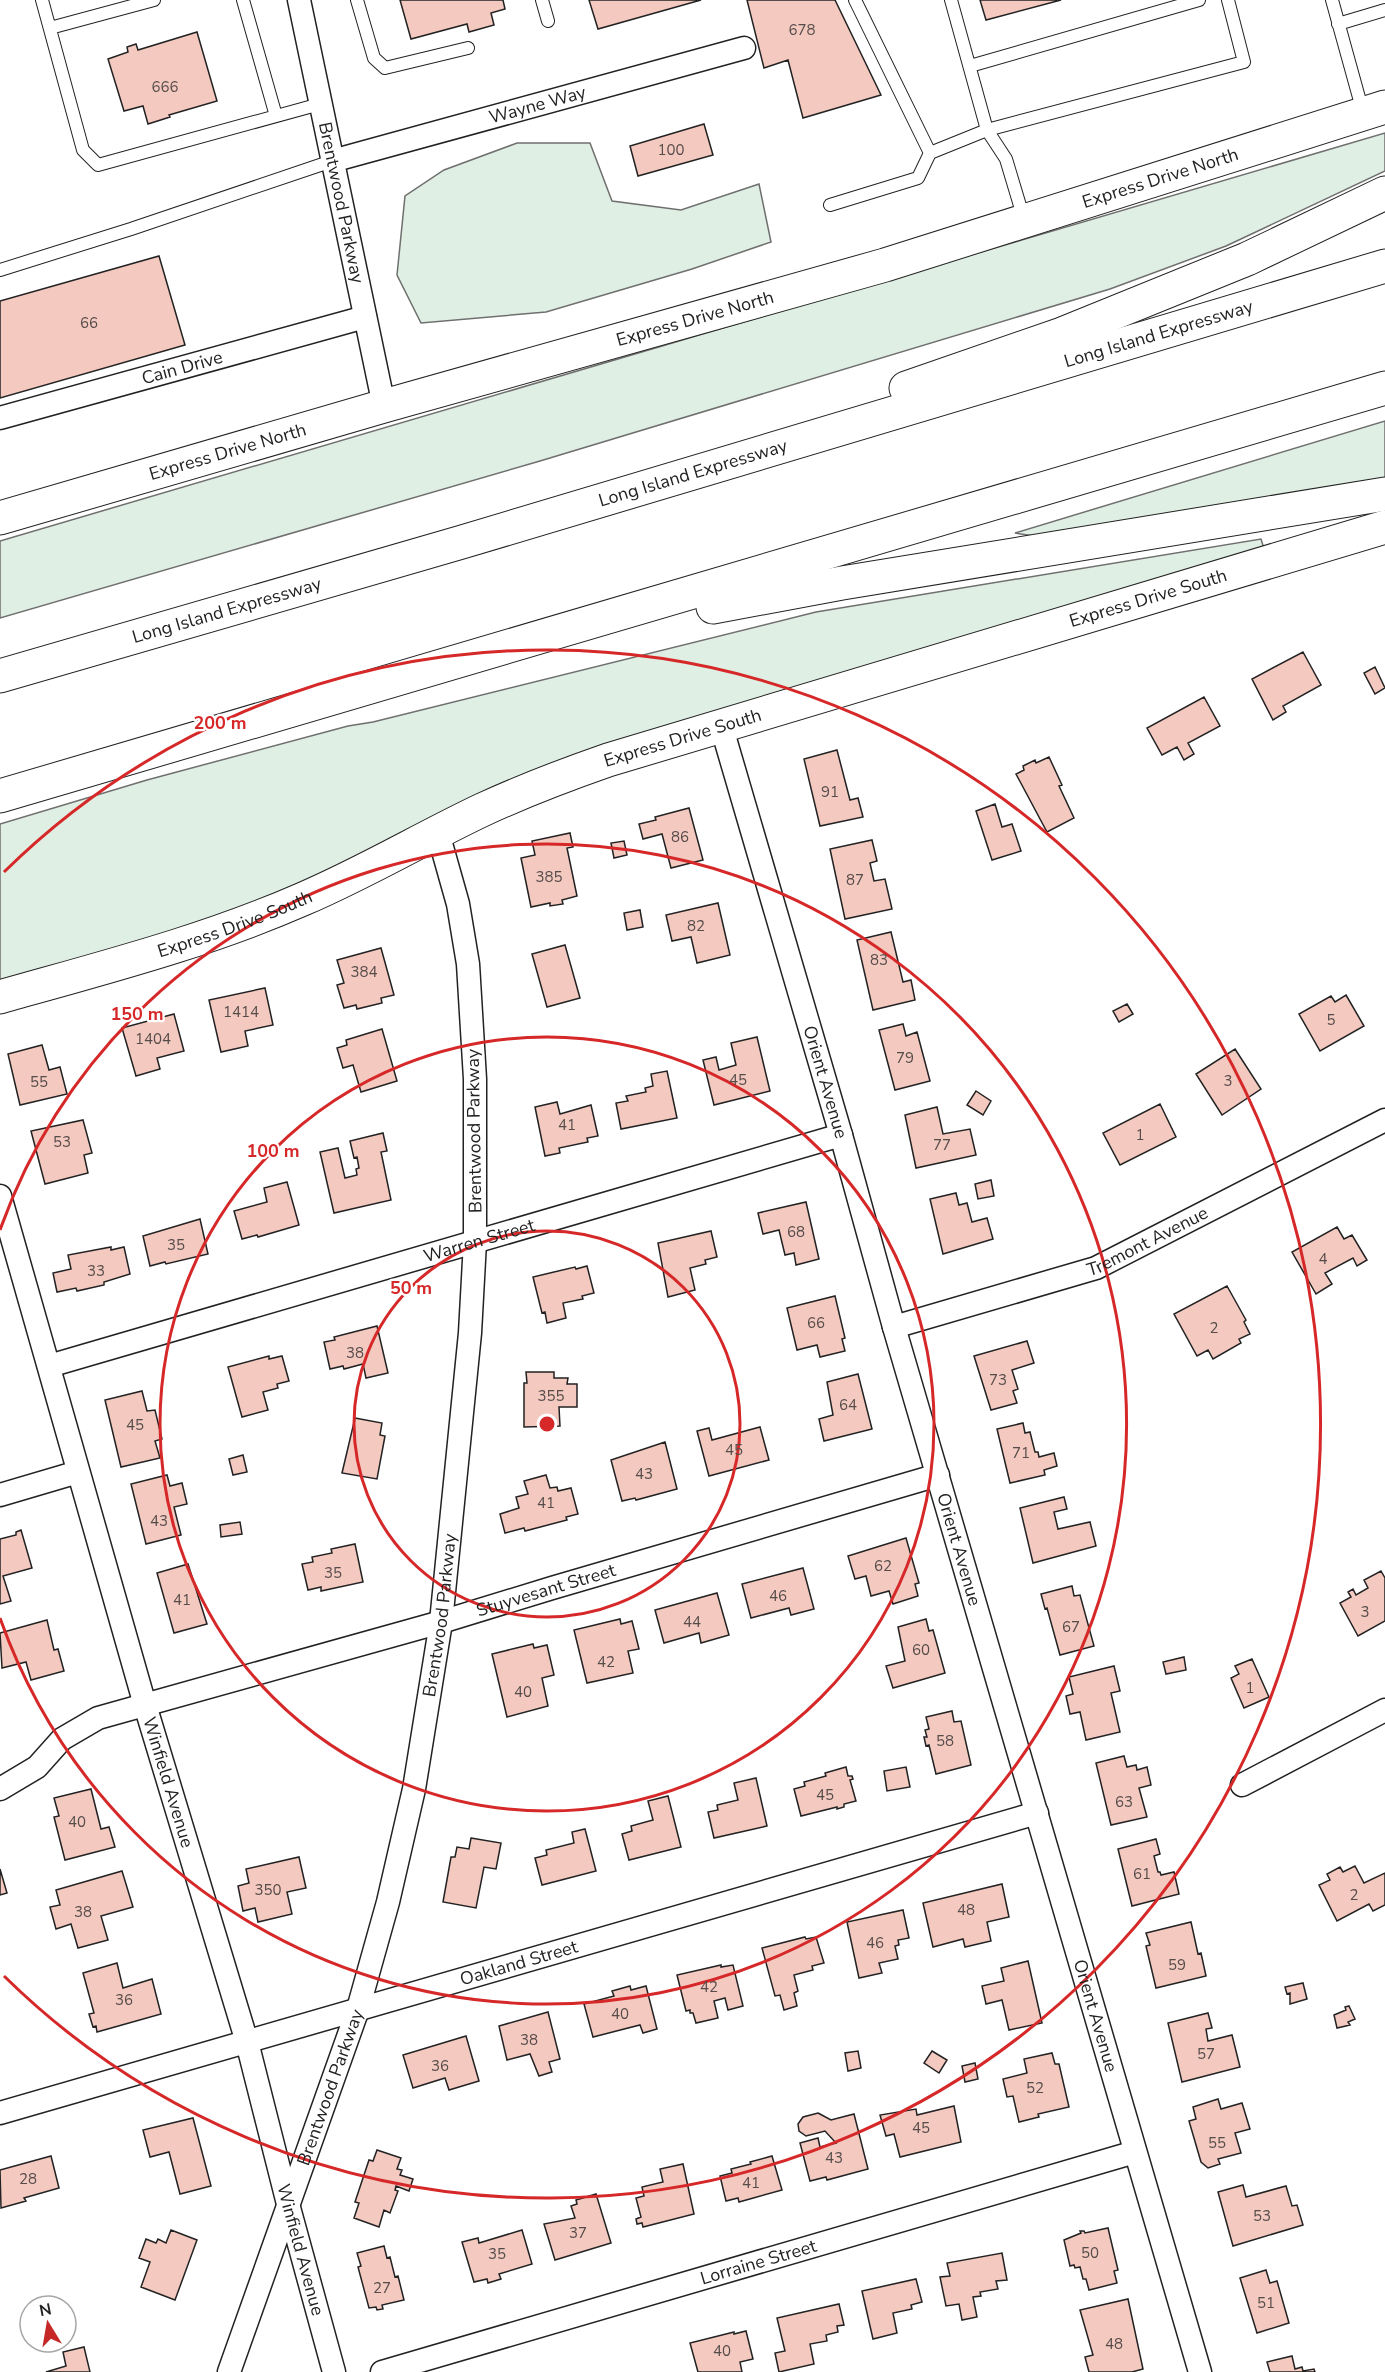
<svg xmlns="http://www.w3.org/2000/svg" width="1385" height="2372" font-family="'Nunito Sans',sans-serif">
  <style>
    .green { fill: #e0efe3; stroke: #6f6f6f; stroke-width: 1.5 }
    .building { fill: #f3c9c0; stroke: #222; stroke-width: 1.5 }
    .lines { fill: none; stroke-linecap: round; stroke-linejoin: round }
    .lane-casing { stroke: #222; stroke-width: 14 }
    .street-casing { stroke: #222; stroke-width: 25 }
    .secondary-casing { stroke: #222; stroke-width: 35 }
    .highway-casing { stroke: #222; stroke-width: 35 }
    .lane { stroke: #fff; stroke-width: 12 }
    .street { stroke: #fff; stroke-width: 22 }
    .secondary { stroke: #fff; stroke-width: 33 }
    .highway { stroke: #fff; stroke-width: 33 }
    .ring { fill: none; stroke: #d62828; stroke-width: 3 }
    .labels { text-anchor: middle; stroke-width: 4.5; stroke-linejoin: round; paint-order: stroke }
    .number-label { font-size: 15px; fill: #564c4a }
    .street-label { font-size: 18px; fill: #222; stroke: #fff }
    .centre { fill: #d62828; stroke: #fff; stroke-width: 3 }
    .ring-label { font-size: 18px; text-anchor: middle; font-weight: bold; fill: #d62828; stroke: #fff; stroke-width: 4.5; stroke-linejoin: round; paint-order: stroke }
  </style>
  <rect width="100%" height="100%" fill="#fff"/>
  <path class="green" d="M1385,133v38l-159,75 -116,43 -570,172 -540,157v-77z
    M517,143h73l22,58 69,9 78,-26 12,58 -79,27 -146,43 -125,11 -24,-48 8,-79 39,-26z
    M1385,421v59l-338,58 -32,-5z
    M1261,539l4,13 -685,205 -259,123 -100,37 -221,67v-160l147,-44 201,-54 25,-4 443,-110z"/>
  <path class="building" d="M400,0h103l2,9 -14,4 3,12 -25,7 -2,-8 -56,15z
    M589,0h112l-103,29z
    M747,0h88l46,95 -78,23 -15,-58 -24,8z
    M980,0h81l-75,20z
    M197,32l20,69 -48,14 1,2 -22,7 -5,-18 -19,5 -16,-52 20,-7 -1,-5 9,-3 2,6z
    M704,124l9,31 -75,21 -8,-30z
    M159,256l26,89 -185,53v-97z
    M1303,652l18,33 -38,21 3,6 -13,8 -21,-41z
    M1375,667l10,21 -10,6 -11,-21z
    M1204,697l16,29 -32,17 6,11 -10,6 -7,-13 -15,8 -15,-27z
    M837,750l13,50 8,-2 5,19 -43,9 -16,-67z
    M1049,757l13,28 -3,1 15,32 -27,14 -31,-58 8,-4 -1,-4 12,-6 1,3z
    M995,804l7,23 10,-3 9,27 -29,9 -16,-49z
    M689,808l14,52 -32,8 -9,-34 -19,5 -4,-15 17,-4 -1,-3z
    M570,833l3,14 -6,1 10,48 -15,4 1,4 -13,2v-3l-19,4 -10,-49 14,-3 -3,-14z
    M872,840l5,21 -7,2 4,18 11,-2 7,30 -47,10 -15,-70z
    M624,841l3,14 -13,3 -3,-15z
    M718,903l12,52 -33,8 -6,-26 -19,4 -6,-26z
    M640,910l3,17 -16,3 -3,-17z
    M891,932l12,50 8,-2 4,20 -42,10 -16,-70z
    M565,945l15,53 -33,9 -15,-53z
    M381,948l13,47 -13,3 1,5 -25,6 -1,-4 -12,3 -7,-23 7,-2 -7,-23z
    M265,988l8,37 -28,6 3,15 -27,6 -12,-52z
    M1346,995l18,31 -44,25 -21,-37 32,-18 4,6z
    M1127,1004l6,10 -14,8 -6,-11z
    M174,1014l10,37 -27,7 3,11 -24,7 -14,-48z
    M903,1024l3,12 11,-4 13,49 -35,9 -16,-60z
    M382,1029l15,52 -36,11 -8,-27 -10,3 -6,-20 10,-3 -1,-5z
    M757,1037l13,54 -56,14 -11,-45 13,-3 3,13 17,-5 -5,-22z
    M42,1045l7,25 11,-3 7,27 -47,11 -12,-51z
    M1235,1049l26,40 -39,26 -26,-41z
    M667,1071l10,47 -56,11 -5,-26 12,-2 -2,-5 20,-4 -1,-4 8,-2 -2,-12z
    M976,1091l15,10 -8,14 -16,-10z
    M557,1102l3,12 31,-9 7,31 -11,2 1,4 -29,6 1,5 -15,3 -10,-49z
    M1160,1104l16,33 -56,28 -17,-32z
    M937,1107l6,27 27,-5 6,26 -60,13 -11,-53z
    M83,1120l9,33 -8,2 4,18 -43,11 -14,-53z
    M383,1133l4,18 -6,1 10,48 -57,13 -14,-61 18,-4 7,30 12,-3 -1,-6 3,-1 -2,-11 -3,1 -4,-17z
    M991,1180l3,16 -16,3 -3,-15z
    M287,1182l12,43 -41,12 -1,-2 -15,4 -8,-28 33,-9 -3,-14z
    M956,1193l3,12 8,-2 5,19 15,-4 6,21 -50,15 -13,-55z
    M806,1202l13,57 -23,6 -2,-12 -9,2 -6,-25 -16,4 -5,-21z
    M200,1219l8,35 -42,10 -1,-2 -15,4 -7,-30z
    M1337,1227l7,12 8,-4 15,25 -10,6 -4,-8 -28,15 7,11 -16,10 -24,-42z
    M711,1231l6,26 -12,3 1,4 -16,4 5,22 -27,7 -10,-54z
    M111,1247v3l13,-3 6,27 -26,8v3l-27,6 -1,-3 -19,4 -4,-19 18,-4 -3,-14z
    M587,1266l7,27 -12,3 1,3 -20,4 3,15 -19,5 -2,-11 -3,1 -9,-36 42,-10 1,2z
    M1227,1286l19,34 -2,2 6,12 -11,5 2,4 -28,16 -5,-9 -11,6 -23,-42z
    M835,1296l10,42 -3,1 3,12 -25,6 -3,-12 -20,5 -10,-42z
    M377,1326l11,47 -22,5 -3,-14 -19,5 -1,-3 -13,3 -6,-27 11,-2 -1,-3z
    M1027,1341l7,22 -22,7 6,19 -5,2 4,12 -26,7 -17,-54z
    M269,1356v3l13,-3 7,25 -12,3 1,4 -15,4 5,18 -26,7 -14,-50z
    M526,1372h28v6h14l-1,6h10v23h-18l1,19 -36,1v-44h3z
    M858,1374l14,55 -48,12 -5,-22 14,-4 -6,-33z
    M142,1391l5,20 8,-1 7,29 -7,2 5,17 -39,9 -16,-67z
    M355,1418l27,5 -2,12 5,1 -8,43 -35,-6z
    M1023,1423l2,10 5,-1 5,20h3l1,5 15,-4 3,13 -13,4 1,5 -35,8 -13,-54z
    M760,1427l9,33 -60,16 -12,-45 12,-3 3,12z
    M665,1442l12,47 -41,11 -1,-2 -13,3 -11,-41z
    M243,1455l4,17 -14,3 -4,-16z
    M167,1475l3,11 12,-3 5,21 -13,3 7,28 -35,9 -15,-60z
    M546,1475l4,13 7,-1 1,4 13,-3 7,26 -12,3 1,3 -42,11 -1,-3 -19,5 -5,-19 19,-6 -3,-11 12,-3 -4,-13z
    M1064,1497l3,12 -13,3 4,17 32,-7 6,24 -63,17 -13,-55z
    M240,1522l2,12 -21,3 -1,-12z
    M21,1530l11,38 -29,8 8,25 -11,3v-65l16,-4v-3z
    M906,1538l13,45 -4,1 3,12 -25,8 -4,-13 -18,5 -5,-20 -11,3 -7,-23z
    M355,1544l8,38 -42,9v-4l-13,3 -6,-26 11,-2 -1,-5 20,-4 -1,-4z
    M188,1564l19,60 -33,9 -17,-60z
    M803,1568l11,41 -23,6 -2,-7 -38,10 -9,-34z
    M1381,1571l4,7v43l-27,15 -18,-33 11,-6 -3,-5 5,-3 3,6 12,-7 -4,-8z
    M1072,1586l2,10 6,-1 14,51 -34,9 -13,-47 -2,1 -4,-15z
    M717,1593l12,42 -28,8 -2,-10 -35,10 -9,-33z
    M620,1619l1,5 11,-3 7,28 -11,2 5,22 -46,10 -13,-53z
    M926,1619l3,12 4,-1 12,43 -52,15 -7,-22 19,-5 -7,-34z
    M47,1620l7,30 4,-1 6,22 -33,9 -5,-18 -24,6 -2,-35z
    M533,1644l1,4 13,-3 7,30 -12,3 6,28 -41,11 -15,-63z
    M1184,1657l2,13 -20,4 -3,-12z
    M1252,1659l17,38 -25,11 -13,-30 8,-4 -4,-8z
    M1114,1666l6,25 -9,2 9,39 -34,8 -6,-28 -10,2 -4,-18 7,-2 -4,-17z
    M952,1711l2,11 7,-1 10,44 -35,9 -7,-29 -3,1 -2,-9h3l-2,-7 4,-1 -3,-12z
    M1124,1756l3,11 9,-2 1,5 10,-3 4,18 -12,3 8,29 -36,8 -15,-62z
    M846,1767l2,9h4l1,3 -3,1 6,21 -12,3v3l-7,2v-2l-36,9 -7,-27 11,-3 -1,-4 22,-6 -1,-3z
    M906,1767l4,20 -23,4 -3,-20z
    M756,1778l11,48 -53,12 -6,-26 10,-2 -1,-5 21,-5 -4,-17z
    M91,1789l10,40 8,-2 6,20 -50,13 -11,-43 5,-1 -5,-18z
    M668,1796l13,51 -52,13 -7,-26 10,-3 -1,-5 22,-6 -5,-19z
    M585,1829l11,42 -54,14 -7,-27 12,-3 -1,-5 28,-7 -2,-11z
    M471,1838l30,5 -5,26 -12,-2 -8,41 -33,-6 8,-45h4l2,-10 12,2z
    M1156,1839l4,15 -6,2 4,16h2l1,3 13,-3 5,22 -47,12 -14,-57z
    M299,1857l7,31 -19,4 5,22 -34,8 -3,-14 -12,3 -5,-25 11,-3 -3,-14z
    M1355,1866l9,17 21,-10v32l-12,6 -4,-7 -32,17 -18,-36 11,-5 -3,-6 13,-7 3,5z
    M0,1869l7,24 -7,2z
    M122,1871l11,36 -32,9 7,24 -30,8 -7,-24 -15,5 -6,-22 10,-2 -4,-15z
    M1002,1884l7,33 -22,5 4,19 -26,6 -2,-8 -30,8 -10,-44z
    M903,1910l6,28 -11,2 1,5 -4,1 3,13 -19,4 3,10 -23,5 -12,-56z
    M1191,1922l7,32 3,-1 5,23 -50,12 -10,-42 4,-1 -4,-12z
    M805,1937l1,2 10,-2 8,26 -12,3 1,4 -19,5 4,16 -4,2 3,13 -13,4 -4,-15 -5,1 -13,-48z
    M1028,1961l14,62 -33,7 -7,-30 -16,4 -4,-18 22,-5 -3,-13z
    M117,1963l6,25 29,-9 9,35 -64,18 -1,-6 -3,1 -4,-13 5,-1 -11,-40z
    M721,1965v2l12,-2 10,41 -15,4 -3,-12 -11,3 4,17 -22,5 -3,-10h-3v-3l-4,1 -9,-36z
    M1303,1983l4,16 -17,5v-11l-3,1 -2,-7z
    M630,1986l1,4 15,-4 11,43 -14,4 -3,-8 -47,12 -9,-33 30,-8 -2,-5z
    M1349,2006l6,13 -7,3 2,3 -13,3 -3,-13 12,-5 -1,-3z
    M548,2012l12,47 -11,3 3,10 -13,4 -9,-22 -23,6 -8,-34z
    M1208,2013l4,15 -6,1 2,12 24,-6 8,32 -58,15 -14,-59z
    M466,2036l13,45 -30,9 -4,-12 -32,10 -10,-33z
    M858,2051l3,17 -13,3 -3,-18z
    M932,2051l15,9 -8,13 -15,-10z
    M1052,2053l3,11h4l10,43 -31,7 1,3 -20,5 -6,-26 -6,1 -4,-18 24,-6 -3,-14z
    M975,2063l3,16 -13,3 -3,-16z
    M1218,2099l3,10 21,-6 8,26 -15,4 6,20 -23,6 2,5 -12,4 -7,-6 -12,-41 7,-2 -3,-12z
    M954,2106l7,36 -61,15 -6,-23 -8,2 -6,-21 36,-6 1,6z
    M818,2113l13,7 23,-6 14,55 -41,11 -1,-3 -16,4 -10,-38 18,-5 2,9 16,-4 -11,-12 -19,5 -7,-5 -1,-7 5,-7z
    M193,2118l18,68 -31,8 -11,-42 -19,5 -7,-27z
    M377,2150l24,8 -4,11 5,1 -2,5 13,4 -4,12 -13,-5 -1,4 3,1 -8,22 -6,-3 -5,17 -25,-9 5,-15 -4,-1 14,-42 4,1z
    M51,2156l8,32 -35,10 2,3 -25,7 -1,-38z
    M772,2156l10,34 -43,12 -1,-4 -12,3 -6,-25 12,-3 -1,-4 20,-5 -1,-2z
    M683,2164l11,50 -51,13 -1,-4 -5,1 -1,-5 5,-2 -5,-19 8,-2 -2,-9 21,-5 -3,-13z
    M1243,2185l3,12 40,-11 6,20 5,-1 6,20 -70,21 -15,-54z
    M596,2194l15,49 -56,17 -11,-36 31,-6 -4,-12 6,-2 -1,-4z
    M1108,2228l10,42 -4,1 3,12 -28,7 -3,-11h-3l-3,-12 -5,1 -1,-3 -4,1 -6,-26 17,-7 -1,-2h4l1,2z
    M171,2230l26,10 -22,60 -34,-13 9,-25 -11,-4 7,-19 10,4 2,-4 8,4z
    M522,2230l10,34 -33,10 2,5 -13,4 -1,-4 -13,3 -12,-40 16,-4 1,5z
    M384,2246l3,12 3,-1 5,20 3,-1 6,24 -22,5 1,4 -6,1 -1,-3 -7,1 -11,-41 3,-1 -4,-13z
    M1002,2253l5,27 -11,1 2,8 -18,3 1,4 -8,1 4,20 -15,3 -3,-16 -13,2 -6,-29 10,-1 -3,-13z
    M1266,2270l4,13 7,-2 12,42 -32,10 -17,-55z
    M916,2279l6,23 -11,3 1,4 -19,4 4,20 -24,6 -11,-48z
    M1128,2299l15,70 -11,3h-43l-4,-15 8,-2 -13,-45z
    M839,2304l5,21 -7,1 1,6 -12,3 1,6 -17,3 4,20 -35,8 -4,-19 10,-2 -8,-33z
    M746,2331l7,28 -13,3 2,10h-44l-8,-29 44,-11v2z
    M84,2347l6,25h-44l20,-6 -3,-14z
    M1292,2356l3,13 7,-2 1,4 11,-2 1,3h-45l-3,-10z"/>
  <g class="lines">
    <g class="lane-casing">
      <path id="lane" d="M42,0l41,150 15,15 222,-61
        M243,0l33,116
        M357,0l17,58 11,10 83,-20
        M542,0l6,21
        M855,0l75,153 57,-23 257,-68 -16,-62
        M951,0l36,130 19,29 18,60
        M1332,0l31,112
        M1338,24l47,-14
        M50,28l104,-28
        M970,66l229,-66
        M830,205l88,-27 12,-25
        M0,270l131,-41 201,-68"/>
    </g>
    <g class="street-casing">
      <g id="street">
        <path id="s1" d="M299,0l85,406"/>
        <path id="s2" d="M332,161l412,-113"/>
        <path id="s3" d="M0,418l365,-101"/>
        <path id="s4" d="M721,725l120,410 53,192 306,1045"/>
        <path id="s5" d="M0,1196l145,509 102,337 41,162 46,168"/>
        <path id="s6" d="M894,1327l202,-59 289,-148"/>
        <path id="s7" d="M49,1366l792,-231"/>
        <path d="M0,1495l78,-23"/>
        <path d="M1242,1785l143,-75"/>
        <path id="s8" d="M0,1789l37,-22 25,-28 36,-21 343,-96 111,-34 386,-113"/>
        <path id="s9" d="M0,2113l1037,-300"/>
        <path id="s10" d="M229,2372l129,-363 30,-107 26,-113 27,-167 29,-289 5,-91v-163l-7,-115 -10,-60 -20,-71"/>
        <path id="s11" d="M382,2372l753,-220"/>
      </g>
    </g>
    <g class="secondary-casing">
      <g id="secondary">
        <path id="s12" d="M0,518l384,-112 501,-141 500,-158"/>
        <path id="s13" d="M0,997c102,-29 205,-55 303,-98 61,-26 118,-60 179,-89 41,-19 83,-35 126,-50l777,-233"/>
      </g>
    </g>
    <g class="highway-casing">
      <g id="highway">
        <path d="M906,388l156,-54 185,-75 138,-66"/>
        <path d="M713,607l129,-24 543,-89"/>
        <path id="s14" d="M0,676l462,-134 923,-276"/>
        <path d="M0,796l1385,-408"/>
      </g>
    </g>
    <use href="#lane" class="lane"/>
    <use href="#street" class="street"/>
    <use href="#secondary" class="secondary"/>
    <use href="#highway" class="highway"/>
  </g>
  <g class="ring">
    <circle cx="547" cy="1424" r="193"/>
    <circle cx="547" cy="1424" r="387"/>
    <path d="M0 1230A580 580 0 1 1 0 1618"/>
    <path d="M4 872A774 774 0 1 1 4 1976"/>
  </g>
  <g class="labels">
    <g class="number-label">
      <text x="802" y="35">678</text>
      <text x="165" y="92">666</text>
      <text x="671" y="155">100</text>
      <text x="89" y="328">66</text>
      <text x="830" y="797">91</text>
      <text x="680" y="842">86</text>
      <text x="549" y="882">385</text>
      <text x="855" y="885">87</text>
      <text x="696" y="931">82</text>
      <text x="879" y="965">83</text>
      <text x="364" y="977">384</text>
      <text x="241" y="1017">1414</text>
      <text x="1331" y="1025">5</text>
      <text x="153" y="1044">1404</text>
      <text x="905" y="1063">79</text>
      <text x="738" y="1085">45</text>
      <text x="1228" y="1086">3</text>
      <text x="39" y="1087">55</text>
      <text x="567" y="1130">41</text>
      <text x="1140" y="1140">1</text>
      <text x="62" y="1147">53</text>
      <text x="942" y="1150">77</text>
      <text x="796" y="1237">68</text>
      <text x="176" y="1250">35</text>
      <text x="1323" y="1264">4</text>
      <text x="96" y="1276">33</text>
      <text x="816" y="1328">66</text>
      <text x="1214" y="1333">2</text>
      <text x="355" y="1358">38</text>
      <text x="998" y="1385">73</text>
      <text x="551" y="1401">355</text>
      <text x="848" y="1410">64</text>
      <text x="135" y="1430">45</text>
      <text x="734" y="1455">45</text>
      <text x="1021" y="1458">71</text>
      <text x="644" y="1479">43</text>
      <text x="546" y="1508">41</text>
      <text x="159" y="1526">43</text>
      <text x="883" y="1571">62</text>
      <text x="333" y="1578">35</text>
      <text x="778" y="1601">46</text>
      <text x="182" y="1605">41</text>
      <text x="1365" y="1617">3</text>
      <text x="692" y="1627">44</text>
      <text x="1071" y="1632">67</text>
      <text x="921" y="1655">60</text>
      <text x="606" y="1667">42</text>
      <text x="1250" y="1693">1</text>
      <text x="523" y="1697">40</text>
      <text x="945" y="1746">58</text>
      <text x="825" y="1800">45</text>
      <text x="1124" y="1807">63</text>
      <text x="77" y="1827">40</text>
      <text x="1142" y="1879">61</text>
      <text x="268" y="1895">350</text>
      <text x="1354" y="1900">2</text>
      <text x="966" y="1915">48</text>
      <text x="83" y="1917">38</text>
      <text x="875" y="1948">46</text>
      <text x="1177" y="1970">59</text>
      <text x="709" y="1992">42</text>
      <text x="124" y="2005">36</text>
      <text x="620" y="2019">40</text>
      <text x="529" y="2045">38</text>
      <text x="1206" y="2059">57</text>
      <text x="440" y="2071">36</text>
      <text x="1035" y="2093">52</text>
      <text x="921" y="2133">45</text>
      <text x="1217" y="2148">55</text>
      <text x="834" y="2163">43</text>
      <text x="28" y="2184">28</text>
      <text x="751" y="2188">41</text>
      <text x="1262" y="2221">53</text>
      <text x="578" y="2238">37</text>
      <text x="1090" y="2258">50</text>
      <text x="497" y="2259">35</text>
      <text x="382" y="2293">27</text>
      <text x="1266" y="2308">51</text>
      <text x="1114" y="2349">48</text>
      <text x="722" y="2356">40</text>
    </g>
    <g class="street-label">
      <text dy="6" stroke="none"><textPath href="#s2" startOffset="213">Wayne Way</textPath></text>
      <text dy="6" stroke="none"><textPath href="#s12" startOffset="1209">Express Drive North</textPath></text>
      <text dy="6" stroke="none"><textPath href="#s1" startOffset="207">Brentwood Parkway</textPath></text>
      <text dy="6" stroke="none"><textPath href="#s12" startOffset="723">Express Drive North</textPath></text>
      <text dy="6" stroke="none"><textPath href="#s14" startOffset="1208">Long Island Expressway</textPath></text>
      <text dy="6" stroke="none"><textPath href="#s3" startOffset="189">Cain Drive</textPath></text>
      <text dy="6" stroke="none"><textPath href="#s12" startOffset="237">Express Drive North</textPath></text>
      <text dy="6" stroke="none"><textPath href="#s14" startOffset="722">Long Island Expressway</textPath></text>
      <text dy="6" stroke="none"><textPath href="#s13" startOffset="1218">Express Drive South</textPath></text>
      <text dy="6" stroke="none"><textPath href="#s14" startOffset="236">Long Island Expressway</textPath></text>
      <text dy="6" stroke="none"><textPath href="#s13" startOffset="732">Express Drive South</textPath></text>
      <text dy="6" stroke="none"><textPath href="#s13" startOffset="246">Express Drive South</textPath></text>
      <text dy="6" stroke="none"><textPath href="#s4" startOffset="372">Orient Avenue</textPath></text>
      <text transform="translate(474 1131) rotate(-91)" y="6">Brentwood Parkway</text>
      <text dy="6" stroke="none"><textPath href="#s6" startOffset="268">Tremont Avenue</textPath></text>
      <text dy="6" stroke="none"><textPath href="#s7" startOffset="448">Warren Street</textPath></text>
      <text dy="6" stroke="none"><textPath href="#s4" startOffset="858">Orient Avenue</textPath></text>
      <text dy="6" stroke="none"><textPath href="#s8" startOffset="588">Stuyvesant Street</textPath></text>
      <text dy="6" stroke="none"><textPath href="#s10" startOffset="788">Brentwood Parkway</textPath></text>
      <text dy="6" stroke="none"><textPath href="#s5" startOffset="610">Winfield Avenue</textPath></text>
      <text dy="6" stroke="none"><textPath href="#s9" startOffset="540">Oakland Street</textPath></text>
      <text dy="6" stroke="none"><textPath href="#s4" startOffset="1344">Orient Avenue</textPath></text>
      <text dy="6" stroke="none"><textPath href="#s10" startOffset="302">Brentwood Parkway</textPath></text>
      <text dy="6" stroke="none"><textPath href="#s5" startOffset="1096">Winfield Avenue</textPath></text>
      <text dy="6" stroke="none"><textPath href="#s11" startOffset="392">Lorraine Street</textPath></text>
    </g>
  </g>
  <circle cx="547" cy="1424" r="9" class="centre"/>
  <g class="ring-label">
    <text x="220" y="729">200 m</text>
    <text x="137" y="1020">150 m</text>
    <text x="273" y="1157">100 m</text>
    <text x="411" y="1294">50 m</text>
  </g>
  <g transform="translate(48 2324) rotate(349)"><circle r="28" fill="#ffffff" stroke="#a7a7a7" stroke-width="1.5"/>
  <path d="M0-4.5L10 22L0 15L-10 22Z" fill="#c62828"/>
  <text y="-9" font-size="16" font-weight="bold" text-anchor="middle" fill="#222222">N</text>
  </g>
</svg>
